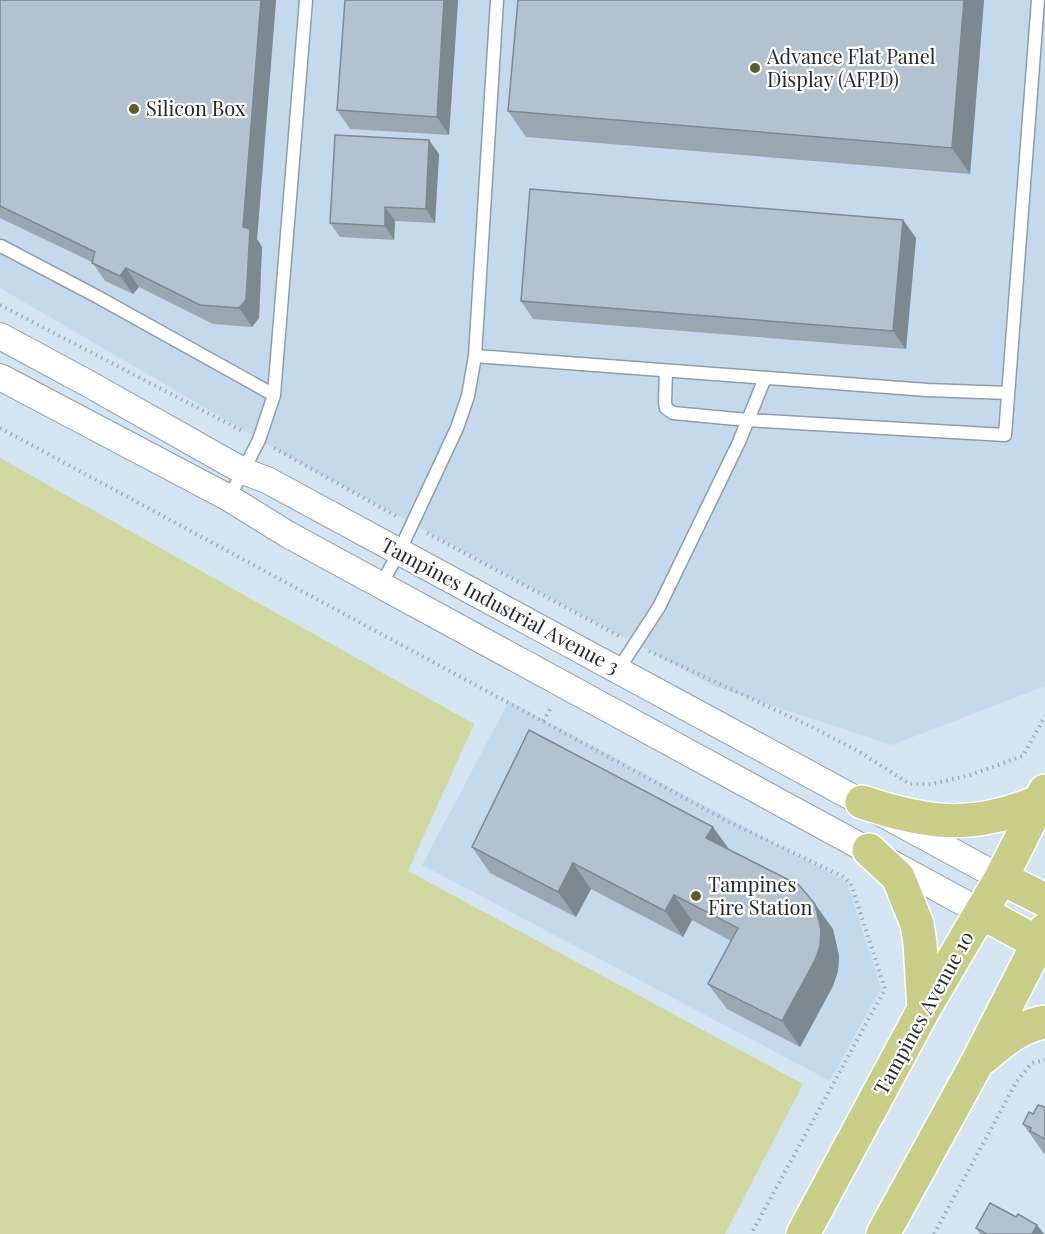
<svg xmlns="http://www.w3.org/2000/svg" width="1045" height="1234" font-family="'Playfair Display',serif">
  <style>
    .built { fill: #c5d9ec }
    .green { fill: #d1d7a0 }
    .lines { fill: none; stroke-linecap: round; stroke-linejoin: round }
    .lane-casing { stroke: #8f9da9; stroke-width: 15 }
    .street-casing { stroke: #8f9da9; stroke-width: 28 }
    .primary-casing { stroke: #fff; stroke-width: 36 }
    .path { stroke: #9eaab4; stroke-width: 4; stroke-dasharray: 1.5 4.5; stroke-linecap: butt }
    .lane { stroke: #fff; stroke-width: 12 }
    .street { stroke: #fff; stroke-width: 26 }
    .primary { stroke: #c8cd87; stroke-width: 33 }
    .wall { fill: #9aa7b1 }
    .shaded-wall { fill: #7d8890 }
    .building { fill: #b3c2ce; stroke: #7d8890; stroke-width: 1.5 }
    .poi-dot { fill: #5a5e2c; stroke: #fff; stroke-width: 2 }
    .labels { text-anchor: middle; stroke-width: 4.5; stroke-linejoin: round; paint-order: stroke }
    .poi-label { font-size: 20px; fill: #23282d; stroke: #fff; text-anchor: start }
    .street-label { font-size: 20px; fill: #23282d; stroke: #fff }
  </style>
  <rect width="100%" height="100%" fill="#d5e4f1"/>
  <path class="built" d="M0,0h1045v686l-153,59 -176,-58 -423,-228 -293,-171z
    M509,701l338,181 34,106 -51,93 -408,-216z"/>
  <path class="green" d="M0,458l474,266 -66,147 395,213 -78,150h-725z"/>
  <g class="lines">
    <g class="lane-casing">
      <path id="lane" d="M1,246l95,50 178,99
        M475,356l452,34 81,3
        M666,371l-1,31 1,6 7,5 74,7 258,15 33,-435
        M229,498l30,-58 15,-45 32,-395
        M381,585l18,-33 58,-124 11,-32 7,-40 22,-356
        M618,670l41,-63 80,-165 26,-64"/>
    </g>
    <g class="street-casing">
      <path id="street" d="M0,336l89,48 154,87 24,9 734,398
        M0,377l229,121 58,36 694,378"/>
    </g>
    <g class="primary-casing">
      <path id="primary" d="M862,802c66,22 112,28 178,-1
        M869,850l29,27 19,47 3,19 4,66
        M1001,878l44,22
        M981,912l64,35
        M983,1058c19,-16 37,-32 62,-36
        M803,1234l121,-225 77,-131 44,-87
        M883,1234l94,-171 68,-133"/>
    </g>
    <path class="path" d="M0,305l244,127
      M0,428l729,394 113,54 9,8 34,105 -134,245
      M274,448l122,68
      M427,533l194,104
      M649,651l161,75 48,25 52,33h22l38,-9 53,-19 22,-40
      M543,721l9,-15
      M934,1234l83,-153 15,-18 13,-3"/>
    <use href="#lane" class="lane"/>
    <use href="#street" class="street"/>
    <use href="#primary" class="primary"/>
  </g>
  <path class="wall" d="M0,0h276l-19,239 5,8 -3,71 -7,9 -39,-3 -74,-37 -6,7 -28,-13 -13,-19 -92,-44z
    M458,0l-9,135 -99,-6 -13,-19z
    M984,0l-14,174 -444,-37 -18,-26z
    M439,154l-4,69 -40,-2 -1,19 -54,-3 -10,-14z
    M903,220l13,18 -10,111 -373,-30 -12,-18z
    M472,847l257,3 104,79 6,27 -1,15 -5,15 -33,61 -73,-38 -19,-25 23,-43 -39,-21 -9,17 -92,-48 -15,28 -86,-44z
    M1045,1107v48l-22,-31 10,-10z
    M1016,1217l21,8 6,8 2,1h-65l-4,-6z"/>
  <path class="shaded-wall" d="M261,0h15l-19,239 5,8 -3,71 -7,9 -13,-19 4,-81z
    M444,0h14l-9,135 -12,-18z
    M964,0h20l-14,174 -18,-26z
    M429,140l10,14 -4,69 -9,-14z
    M385,207l10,14 -1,19 -9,-14z
    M903,220l13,18 -10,111 -13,-18z
    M126,268l13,19 -6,7 -13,-18z
    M713,827l18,25 -25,-14z
    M573,863l18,26 -15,28 -18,-25z
    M674,895l18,25 -9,17 -18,-26z
    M815,904l18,25 6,27 -1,15 -5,15 -33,61 -18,-26z
    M1037,1225l7,9h-12z"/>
  <path class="building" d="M0,0h261l-18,227 7,2 -4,71 -7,8 -39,-3 -74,-37 -6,8 -28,-13 3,-11 -95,-46z
    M345,0h99l-7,117 -100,-7z
    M518,0h446l-12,148 -444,-37z
    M335,135l94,5 -3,69 -41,-2v19l-55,-3z
    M530,189l373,31 -10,111 -372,-30z
    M529,730l184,97 -7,11 93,47 16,19 6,26 -1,16 -5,14 -33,61 -74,-37 30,-56 -64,-33 -9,16 -92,-48 -15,29 -86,-45z
    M1038,1105l7,2v32l-15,-8 1,-3 -8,-4 6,-12 4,2z
    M990,1203l26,14 2,-3 19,11 -5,9h-45l-11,-6z"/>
  <g class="poi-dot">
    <circle cx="755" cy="68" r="6"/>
    <circle cx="134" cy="109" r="6"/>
    <circle cx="696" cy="896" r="6"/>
  </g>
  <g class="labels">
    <g class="poi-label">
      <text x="767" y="64">Advance Flat Panel<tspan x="767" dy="23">Display (AFPD)</tspan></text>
      <text x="146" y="116">Silicon Box</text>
      <text x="708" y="892">Tampines<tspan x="708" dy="23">Fire Station</tspan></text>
    </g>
    <g class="street-label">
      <text transform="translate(500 606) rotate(28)" y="7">Tampines Industrial Avenue 3</text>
      <text transform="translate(924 1013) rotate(-61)" y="7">Tampines Avenue 10</text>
    </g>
  </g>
</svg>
